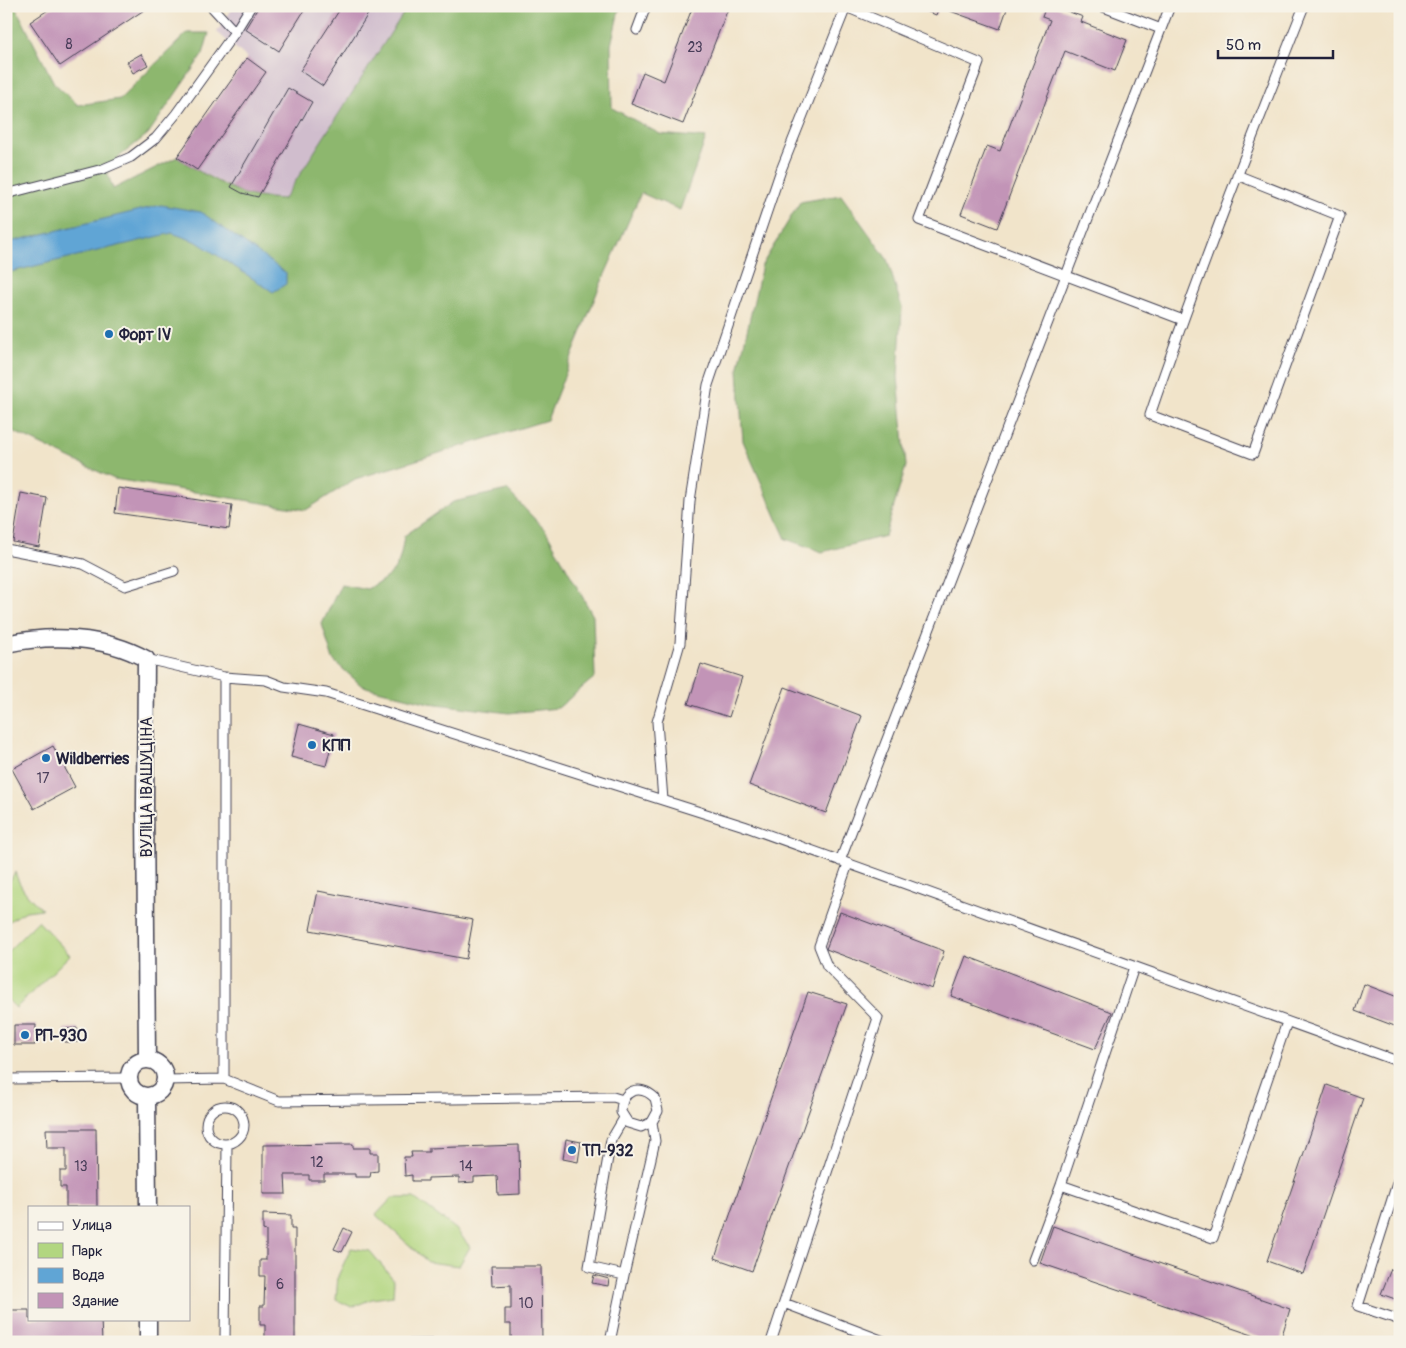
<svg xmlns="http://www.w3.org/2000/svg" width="1406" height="1348" font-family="Pangolin,sans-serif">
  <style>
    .industrial { fill: #d0bdcd }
    .green { fill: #b2d680; stroke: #6a7c5e }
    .forest { fill: #8db76e; stroke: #586c54 }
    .water { fill: #60a5d5; stroke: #416488 }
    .building { fill: #c294b7 }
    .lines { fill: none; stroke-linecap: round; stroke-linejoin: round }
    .service-casing { stroke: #413f50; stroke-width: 11 }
    .minor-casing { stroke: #413f50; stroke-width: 19 }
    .service { stroke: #fff; stroke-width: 9 }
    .minor { stroke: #fff; stroke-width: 16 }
    .poi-dot { fill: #1f6fb2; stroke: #f7f3e8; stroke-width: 2 }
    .labels { text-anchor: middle; stroke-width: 4; stroke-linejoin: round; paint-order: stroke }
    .number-label { font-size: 14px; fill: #4a3e5a }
    .poi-label { font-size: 16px; font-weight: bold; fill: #22223b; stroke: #f7f3e8; text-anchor: start }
    .street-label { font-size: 16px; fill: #22223b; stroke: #f7f3e8 }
  </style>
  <rect width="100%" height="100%" fill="#f7f3e8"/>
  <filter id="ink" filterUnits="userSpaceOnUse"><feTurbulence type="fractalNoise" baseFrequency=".02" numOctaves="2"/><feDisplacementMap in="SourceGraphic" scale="10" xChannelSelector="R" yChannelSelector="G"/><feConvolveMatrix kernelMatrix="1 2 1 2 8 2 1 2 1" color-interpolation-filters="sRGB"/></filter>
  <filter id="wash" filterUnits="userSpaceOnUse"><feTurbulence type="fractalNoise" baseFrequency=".0096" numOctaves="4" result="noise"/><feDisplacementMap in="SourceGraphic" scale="20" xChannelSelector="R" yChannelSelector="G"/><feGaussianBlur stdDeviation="1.12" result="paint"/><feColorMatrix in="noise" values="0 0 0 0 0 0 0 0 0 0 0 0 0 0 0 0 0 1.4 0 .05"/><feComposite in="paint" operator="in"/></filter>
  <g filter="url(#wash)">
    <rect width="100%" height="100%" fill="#f1e4ca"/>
    <path class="industrial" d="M234,6h174l-124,193 -26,-2 -16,-4 -45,-23 -20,-13 70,-99 -30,-26z"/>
    <path class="green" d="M15,872c5,16 14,26 27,37l-16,2 -20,12v-36z
      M38,921l32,34 -54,53 -10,-10v-45z
      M392,1198h22l42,31 14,18 -11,19 -31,-4 -52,-47z
      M351,1248l19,3 24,29 -1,16 -21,3 -20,8 -16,-7 2,-24z"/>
    <path class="forest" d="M6,6h9l39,77 24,22 42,-6 67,-66h22l-6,21 -55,80 -28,22 -13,16 6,17 64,-32c20,14 42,26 65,36 13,5 28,5 42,6l124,-193h212l-9,39 1,63 48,26 46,4 -26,72 -39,-17 -43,97 -51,130 -192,59 -49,31 -192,-31 -108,-51z
      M841,195l46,64 15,49 -4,69 8,89 -21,70 -63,16 -36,-13 -43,-98 -5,-70 24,-106 38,-63z
      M507,490l39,41 47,85 2,61 -37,31 -49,5 -80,-10 -67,-17 -29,-26 -11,-36 19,-40 26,5c30,-16 32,-20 37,-53l49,-34z"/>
    <path class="water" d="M161,205l40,7 85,61v11l-13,8 -76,-50 -25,-9 -166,40v-30z"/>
    <g id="blocks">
      <path class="building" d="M54,6h96l-90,60 -30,-44z
        M259,6h48l-28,45 -34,-22z
        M342,6h31l-50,80 -23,-15z
        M693,6h36l-46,118 -52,-20 12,-32 21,9z
        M913,6h95l-8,23 -61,-22 -3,8z
        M1046,6h8l29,11 -2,5 46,18 -12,31 -50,-20 -68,177 -36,-14 26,-68 13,5 50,-131 -8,-3z
        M141,54l7,11 -15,8 -6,-11z
        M247,58l19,14 -69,98 -20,-13z
        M288,88l24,14 -54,95 -16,-4 -11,-6z
        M118,488l114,17 -3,24 -114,-16z
        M21,493l26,5 -8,49 -26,-5z
        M701,664l41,13 -13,40 -41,-13z
        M785,687l77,29 -36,97 -77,-28z
        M299,724l35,10 -8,32 -35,-9z
        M53,746l22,41 -41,22 -22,-40z
        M318,891l155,29 -7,39 -156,-29z
        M840,912l104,39 -12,38 -106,-40z
        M966,956l146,56 -17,37 -144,-53z
        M1364,984l36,14v30l-45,-17z
        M808,992l39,12 -95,267 -37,-13z
        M14,1025h22l-1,20h-21z
        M78,1028v14h-13l-1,-13z
        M1327,1085l36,13 -60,176 -36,-13z
        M46,1129h50l1,78h-31v-20h-6v-16h6v-23h-19z
        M566,1139l15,3 -3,20 -15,-3z
        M353,1144v4h17v5h8v18l-7,1 -1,5h-15v-3h-31v6h-15v-5h-24l1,19h-23v-49z
        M519,1145l1,49 -22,1 -1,-19 -23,1v5l-15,1v-6l-31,1v3h-16v-6l-7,1 -1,-19h8l-1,-5h18v-4z
        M263,1214l28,1v14h4v113h-30v-17h-5v-19h4l1,-30h-5v-16h6v-29l-3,-1z
        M1053,1226l237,83 -10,33h-7l-233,-79z
        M344,1228l8,4 -10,20 -8,-3z
        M491,1266h50l1,76h-31v-18h-6v-15h6v-24l-19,1z
        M1391,1269l9,4v23l-2,4 -17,-6z
        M594,1275l15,4 -1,7 -16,-3z
        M11,1310h18v9h72l1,23h-22l-1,-3h-23v3h-15v-3l-31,1v2h-4v-28h5z
        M434,1339v3h-77v-2z"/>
    </g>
  </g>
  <g filter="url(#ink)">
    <use href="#blocks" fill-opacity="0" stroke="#413f50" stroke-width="1"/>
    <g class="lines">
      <g class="service-casing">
        <path id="service" d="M211,6l24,26
          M1101,6l60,23
          M637,30l9,-24
          M1237,175l103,41 -87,238 -103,-39c47,-138 100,-273 154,-409
          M6,194l97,-25 28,-12 25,-19 20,-24 59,-82 16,-26
          M6,549l77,15 42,22 49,-15
          M146,659l78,18 42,3 18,7 42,6 418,133 656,236
          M224,677v402
          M663,800l-6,-78 23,-79 10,-142 18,-116 73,-215 65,-163 133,56 -60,157 264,100
          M840,861l330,-855
          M6,1079l122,-1
          M165,1080l59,-1 55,22 334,-4 10,3
          M206 1125a19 19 0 1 1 38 0a19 19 0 1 1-38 0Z
          M1400,1174l-42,132 42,14
          M1061,1185l152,53 74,-216
          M1033,1260l28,-75 73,-218
          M624,1275l-35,-8 22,-127 13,-22
          M784,1303l102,39
          M225,1342l2,-198
          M610,1342l14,-67 31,-134 -3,-19 6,-11 -3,-13c-15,-15 -34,-8 -34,14l7,11 13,4 11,-5
          M771,1342l107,-324 -51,-52 -8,-20 29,-82"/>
      </g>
      <g class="minor-casing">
        <path id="minor" d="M6,644c45,-10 99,-8 140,15l-1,146 2,255
          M129 1078a18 18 0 1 1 36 0a18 18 0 1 1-36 0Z
          M147,1097l1,110
          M148,1319v23"/>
      </g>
      <use href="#service" class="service"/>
      <use href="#minor" class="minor"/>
    </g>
  </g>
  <g class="poi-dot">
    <circle cx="109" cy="334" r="5"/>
    <circle cx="312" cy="745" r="5"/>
    <circle cx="46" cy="758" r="5"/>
    <circle cx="25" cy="1035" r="5"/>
    <circle cx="572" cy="1150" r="5"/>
  </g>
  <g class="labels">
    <g class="number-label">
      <text x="69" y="49">8</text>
      <text x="695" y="52">23</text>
      <text x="43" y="783">17</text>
      <text x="317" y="1167">12</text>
      <text x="81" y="1171">13</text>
      <text x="466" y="1171">14</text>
      <text x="280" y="1289">6</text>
      <text x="526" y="1308">10</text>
    </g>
    <g class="poi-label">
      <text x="119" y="340">Форт IV</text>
      <text x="322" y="751">КПП</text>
      <text x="56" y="764">Wildberries</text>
      <text x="35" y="1041">РП-930</text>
      <text x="582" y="1156">ТП-932</text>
    </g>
    <g class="street-label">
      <text transform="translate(146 787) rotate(-90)" y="6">ВУЛІЦА ІВАШУЦІНА</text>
    </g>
  </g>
  <rect width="1406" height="1348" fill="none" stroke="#f7f3e8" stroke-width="25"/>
  <rect x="28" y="1206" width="162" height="115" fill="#f7f3e8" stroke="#a29fa3"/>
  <rect x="38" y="1222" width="25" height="8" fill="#ffffff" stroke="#a29fa3"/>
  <text x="72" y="1230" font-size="15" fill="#22223b">Улица</text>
  <rect x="38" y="1243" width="25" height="15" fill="#b2d680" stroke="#a29fa3"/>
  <text x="72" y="1256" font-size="15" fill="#22223b">Парк</text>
  <rect x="38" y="1268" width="25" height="15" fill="#60a5d5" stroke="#a29fa3"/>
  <text x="72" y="1280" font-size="15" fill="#22223b">Вода</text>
  <rect x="38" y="1293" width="25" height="15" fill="#c294b7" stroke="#a29fa3"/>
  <text x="72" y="1306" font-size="15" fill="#22223b">Здание</text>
  <path d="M1218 50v8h115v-8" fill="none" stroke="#22223b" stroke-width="2.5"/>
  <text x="1226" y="50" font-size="15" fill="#22223b" stroke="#f7f3e8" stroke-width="4" paint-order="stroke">50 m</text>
</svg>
